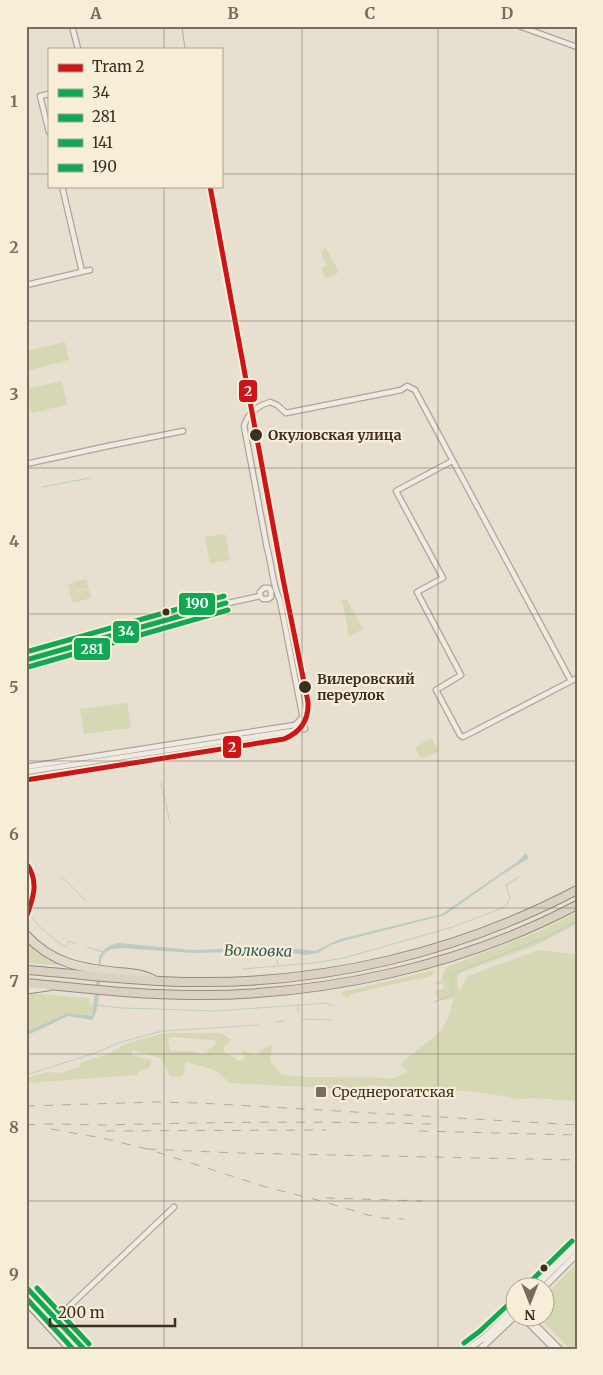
<svg xmlns="http://www.w3.org/2000/svg" width="603" height="1375" font-family="Merriweather,serif">
  <style>
    .green { fill: #d6d7b3; fill-rule: evenodd }
    .water { fill: #bcccc2 }
    .lines { fill: none; stroke-linecap: round; stroke-linejoin: round }
    .stream { stroke: #bcccc2; stroke-width: 1 }
    .minor-casing { stroke: #ada599; stroke-width: 7 }
    .tertiary-casing { stroke: #ada599; stroke-width: 8 }
    .primary-casing { stroke: #928b80; stroke-width: 9 }
    .trunk-casing { stroke: #928b80; stroke-width: 10 }
    .motorway-casing { stroke: #928b80; stroke-width: 10 }
    .minor { stroke: #efebe3; stroke-width: 4.5 }
    .tertiary { stroke: #efebe3; stroke-width: 5.5 }
    .primary { stroke: #e6e1d4; stroke-width: 7 }
    .trunk { stroke: #e0d9cb; stroke-width: 8 }
    .motorway { stroke: #dad1c2; stroke-width: 8 }
    .tram { stroke: #afaaa2; stroke-width: 1 }
    .rail { stroke: #afaaa2; stroke-width: 1; stroke-dasharray: 9 9; stroke-linecap: butt }
    .bus-1-casing { stroke: #f7eed8; stroke-width: 9 }
    .bus-2-casing { stroke: #f7eed8; stroke-width: 9 }
    .bus-3-casing { stroke: #f7eed8; stroke-width: 9 }
    .bus-4-casing { stroke: #f7eed8; stroke-width: 9 }
    .bus-1 { stroke: #10a855; stroke-width: 5 }
    .bus-2 { stroke: #10a855; stroke-width: 5 }
    .bus-3 { stroke: #10a855; stroke-width: 5 }
    .bus-4 { stroke: #10a855; stroke-width: 5 }
    .tram-1-casing { stroke: #f7eed8; stroke-width: 9 }
    .tram-1 { stroke: #ce1417; stroke-width: 5 }
    .grid { fill: none; stroke: #786c5e; stroke-width: 1; stroke-opacity: 0.55 }
    .stop-dot { fill: #3d2e20; stroke: #f7eed8; stroke-width: 2 }
    .poi-dot { fill: #786c5e; stroke: #f7eed8; stroke-width: 2 }
    .labels { text-anchor: middle; stroke-width: 4.5; stroke-linejoin: round; paint-order: stroke }
    .stop-label { font-size: 14px; font-weight: bold; fill: #3d2e20; stroke: #f7eed8; text-anchor: start }
    .poi-label { font-size: 14px; fill: #3d2e20; stroke: #f7eed8; text-anchor: start }
    .water-label { font-size: 15px; font-style: italic; fill: #2f5d5a; stroke: #f7eed8 }
    .line-badge { stroke: #f7eed8; stroke-width: 2 }
    .badge-label { font-size: 14px; text-anchor: middle; font-weight: bold; fill: #fff }
    .neatline { fill: none; stroke: #786c5e; stroke-width: 2 }
    .grid-label { font-size: 16px; text-anchor: middle; font-weight: bold; fill: #786c5e }
  </style>
  <rect width="100%" height="100%" fill="#e7e0d1"/>
  <path class="green" d="M326,248l13,24 -13,7 -5,-11 6,-3 -7,-14z
    M65,342l4,18 -43,11v-20z
    M62,381l5,24 -36,8 -5,-24z
    M225,534l5,26 -20,4 -5,-27z
    M86,579l3,9 -14,4 -1,-2 1,3 14,-4 2,9 -18,5 -2,-4 5,-2 -5,1 -2,-8 5,-2 -5,1 -1,-5z
    M342,600h5l16,29 -14,7z
    M127,703l4,25 -47,6 -4,-25z
    M432,738l7,13 -15,7 -4,-1 -5,-10z
    M577,912v12l-40,21 -75,27 -4,3 -1,4 2,12 9,-15 70,-26 35,4 4,2v145l-45,-3 -11,1 -44,-7 -109,-7 -3,5 -135,-7 -15,-13 -29,-8 -2,5 1,6 -4,4 -11,-1 -9,-18 -29,-8v6l19,4v6l-4,3 -7,1 -3,5 -111,8v-5l21,-6 13,1 19,-6 1,-4 31,-10 14,-9 39,-11h57l11,7 -9,7 1,4 15,10 4,-1 1,-4 -3,-3 2,-3 12,5 17,-11 -2,17 12,14 27,2 85,1 14,-6 -8,-8 41,-33 7,-13 6,-20 -14,3 -5,-9 9,-4 -1,-5 -8,1 -2,-1 8,-2 3,-10 3,-4 93,-36zM172,1037l41,3 4,3 -14,11 -13,-3h-20l-2,-12z
    M26,937l42,29 -42,-3z
    M435,970l1,1 -5,5 -80,18 -3,4 -7,-4 1,-2z
    M26,993l63,5v5l5,3 -2,10 -24,-3 -42,19z
    M577,1263v86h-7l-31,-31h7v-23z"/>
  <path class="water" d="M526,853l3,5 -29,18 -55,39 -102,26 -12,4 -13,8 -12,2 -32,-4 -81,2 -73,-5c-9,1 -16,2 -19,12 -1,14 0,50 -9,60l-24,-4 -42,20v-4l42,-19 24,3 7,-59c5,-9 9,-12 20,-14l73,7 87,-3 36,4 25,-12 102,-25 75,-52z"/>
  <g class="lines">
    <path class="stream" d="M42,487l48,-9
      M161,783l9,40
      M61,876l26,26
      M26,910c11,16 23,26 39,37l4,-6 7,3
      M87,947l16,5
      M26,950l2,-1
      M277,960l1,6
      M243,969l70,-6 31,-5 109,-31 52,-20 5,-8 -4,-14 13,-8
      M434,1002l18,-7c2,-7 -2,-13 0,-21l97,-38 28,-15
      M96,1005l26,3 94,3 111,-8 5,3
      M298,1014v-9
      M302,1019l29,1
      M276,1022l7,-1
      M26,1075l69,-22 26,-11 41,-11 96,-6"/>
    <g class="minor-casing">
      <path id="minor" d="M72,26l6,23
        M519,26l58,21
        M49,94l-9,2 9,36
        M62,186l20,86
        M26,285l64,-15
        M452,461l-56,30 47,87 -26,14 44,83 -25,15 24,45 3,2 114,-59
        M26,464l82,-18 75,-15
        M26,660l162,-48 72,-16 3,3h5l3,-2v-6l-2,-3h-5l-4,4v4
        M26,767l269,-42 8,-8
        M26,772l279,-43 -25,-129c-8,-15 -8,-36 -13,-52l-23,-122c4,-13 13,-20 26,-24l7,3 9,8 115,-23 6,-4 8,4 156,291
        M523,1318l31,31
        M529,1318l31,31
        M56,1319l118,-112"/>
    </g>
    <g class="tertiary-casing">
      <path id="tertiary" d="M534,1288l43,-42
        M543,1288l34,-34
        M468,1349l17,-12 31,-30
        M480,1349l36,-34"/>
    </g>
    <g class="primary-casing">
      <path id="primary" d="M26,990l22,-3
        M26,1287l58,62
        M26,1301l44,48"/>
    </g>
    <g class="trunk-casing">
      <path id="trunk" d="M26,935c27,29 55,33 92,37 14,1 26,2 38,9"/>
    </g>
    <g class="motorway-casing">
      <path id="motorway" d="M26,970c56,4 111,12 167,12 133,2 266,-30 384,-92
        M26,983c55,5 111,12 167,12 130,1 269,-29 384,-90"/>
    </g>
    <use href="#minor" class="minor"/>
    <use href="#tertiary" class="tertiary"/>
    <use href="#primary" class="primary"/>
    <use href="#trunk" class="trunk"/>
    <use href="#motorway" class="motorway"/>
    <path class="tram" d="M182,26l3,23"/>
    <path class="rail" d="M26,1106l131,-4 43,1 377,22
      M26,1125c27,-2 53,0 80,0 108,-3 217,-4 325,-1
      M51,1129l51,9 45,11 119,38 55,14 47,14 15,3 21,1
      M106,1131l220,-1
      M419,1131l158,4
      M147,1149l89,4 341,7
      M326,1198l97,3"/>
    <g class="bus-1-casing">
      <path id="bus-1" d="M26,660l200,-57
        M26,1287l58,62"/>
    </g>
    <g class="bus-2-casing">
      <path id="bus-2" d="M28,667l200,-57
        M26,1298l47,51"/>
    </g>
    <g class="bus-3-casing">
      <path id="bus-3" d="M529,1283l43,-42
        M37,1288l52,56
        M464,1343l16,-12 31,-29"/>
    </g>
    <g class="bus-4-casing">
      <path id="bus-4" d="M26,652l198,-56"/>
    </g>
    <use href="#bus-1" class="bus-1"/>
    <use href="#bus-2" class="bus-2"/>
    <use href="#bus-3" class="bus-3"/>
    <use href="#bus-4" class="bus-4"/>
    <g class="tram-1-casing">
      <path id="tram-1" d="M26,780l258,-41c17,-7 25,-19 24,-37l-25,-123 -73,-393
        M26,863c14,18 7,36 0,55"/>
    </g>
    <use href="#tram-1" class="tram-1"/>
  </g>
  <path class="grid" d="M164,26v23M302,26v1323M438,26v1323M26,174h23M221,174h356M164,186v1163M26,321h551M26,468h551M26,614h551M26,761h551M26,908h551M26,1054h551M26,1201h551"/>
  <g class="stop-dot">
    <circle cx="256" cy="435" r="7"/>
    <circle cx="166" cy="612" r="4.5"/>
    <circle cx="305" cy="687" r="7"/>
    <circle cx="544" cy="1268" r="4.5"/>
  </g>
  <rect class="poi-dot" x="315" y="1086" width="12" height="12" rx="2.5"/>
  <g class="labels">
    <g class="stop-label">
      <text x="268" y="440">Окуловская улица</text>
      <text x="317" y="684">Вилеровский<tspan x="317" dy="16">переулок</tspan></text>
    </g>
    <g class="poi-label">
      <text x="332" y="1097">Среднерогатская</text>
    </g>
    <g class="water-label">
      <text transform="translate(258 951) rotate(1)" y="5">Волковка</text>
    </g>
  </g>
  <g class="line-badge">
    <rect x="238" y="379" width="20" height="24" rx="5" fill="#ce1417"/>
    <rect x="178" y="592" width="38" height="24" rx="5" fill="#10a855"/>
    <rect x="112" y="620" width="28" height="24" rx="5" fill="#10a855"/>
    <rect x="73" y="637" width="38" height="24" rx="5" fill="#10a855"/>
    <rect x="222" y="735" width="20" height="24" rx="5" fill="#ce1417"/>
  </g>
  <g class="badge-label">
    <text x="248" y="396">2</text>
    <text x="197" y="608">190</text>
    <text x="126" y="636">34</text>
    <text x="92" y="654">281</text>
    <text x="232" y="752">2</text>
  </g>
  <rect width="603" height="1375" fill="none" stroke="#f7eed8" stroke-width="55"/>
  <rect x="48" y="48" width="175" height="140" fill="#f7eed8" stroke="#ada18e"/>
  <rect x="58" y="64" width="25" height="8" fill="#ce1417" stroke="#ada18e"/>
  <text x="92" y="72" font-size="15" fill="#3d2e20">Tram 2</text>
  <rect x="58" y="89" width="25" height="8" fill="#10a855" stroke="#ada18e"/>
  <text x="92" y="98" font-size="15" fill="#3d2e20">34</text>
  <rect x="58" y="114" width="25" height="8" fill="#10a855" stroke="#ada18e"/>
  <text x="92" y="122" font-size="15" fill="#3d2e20">281</text>
  <rect x="58" y="139" width="25" height="8" fill="#10a855" stroke="#ada18e"/>
  <text x="92" y="148" font-size="15" fill="#3d2e20">141</text>
  <rect x="58" y="164" width="25" height="8" fill="#10a855" stroke="#ada18e"/>
  <text x="92" y="172" font-size="15" fill="#3d2e20">190</text>
  <g transform="translate(530 1302) rotate(180)"><circle r="24" fill="#f7eed8" stroke="#ada18e"/>
  <path d="M0-4L9 19L0 12L-9 19Z" fill="#786c5e"/>
  <text y="-8" font-size="14" font-weight="bold" text-anchor="middle" fill="#3d2e20">N</text>
  </g>
  <path d="M50 1318v8h125v-8" fill="none" stroke="#3d2e20" stroke-width="2.5"/>
  <text x="58" y="1318" font-size="15" fill="#3d2e20" stroke="#f7eed8" stroke-width="4" paint-order="stroke">200 m</text>
  <rect x="28" y="28" width="548" height="1320" class="neatline"/>
  <g class="grid-label">
    <text x="96" y="19">A</text>
    <text x="233" y="19">B</text>
    <text x="370" y="19">C</text>
    <text x="507" y="19">D</text>
    <text x="14" y="107">1</text>
    <text x="14" y="253">2</text>
    <text x="14" y="400">3</text>
    <text x="14" y="547">4</text>
    <text x="14" y="693">5</text>
    <text x="14" y="840">6</text>
    <text x="14" y="987">7</text>
    <text x="14" y="1133">8</text>
    <text x="14" y="1280">9</text>
  </g>
</svg>
